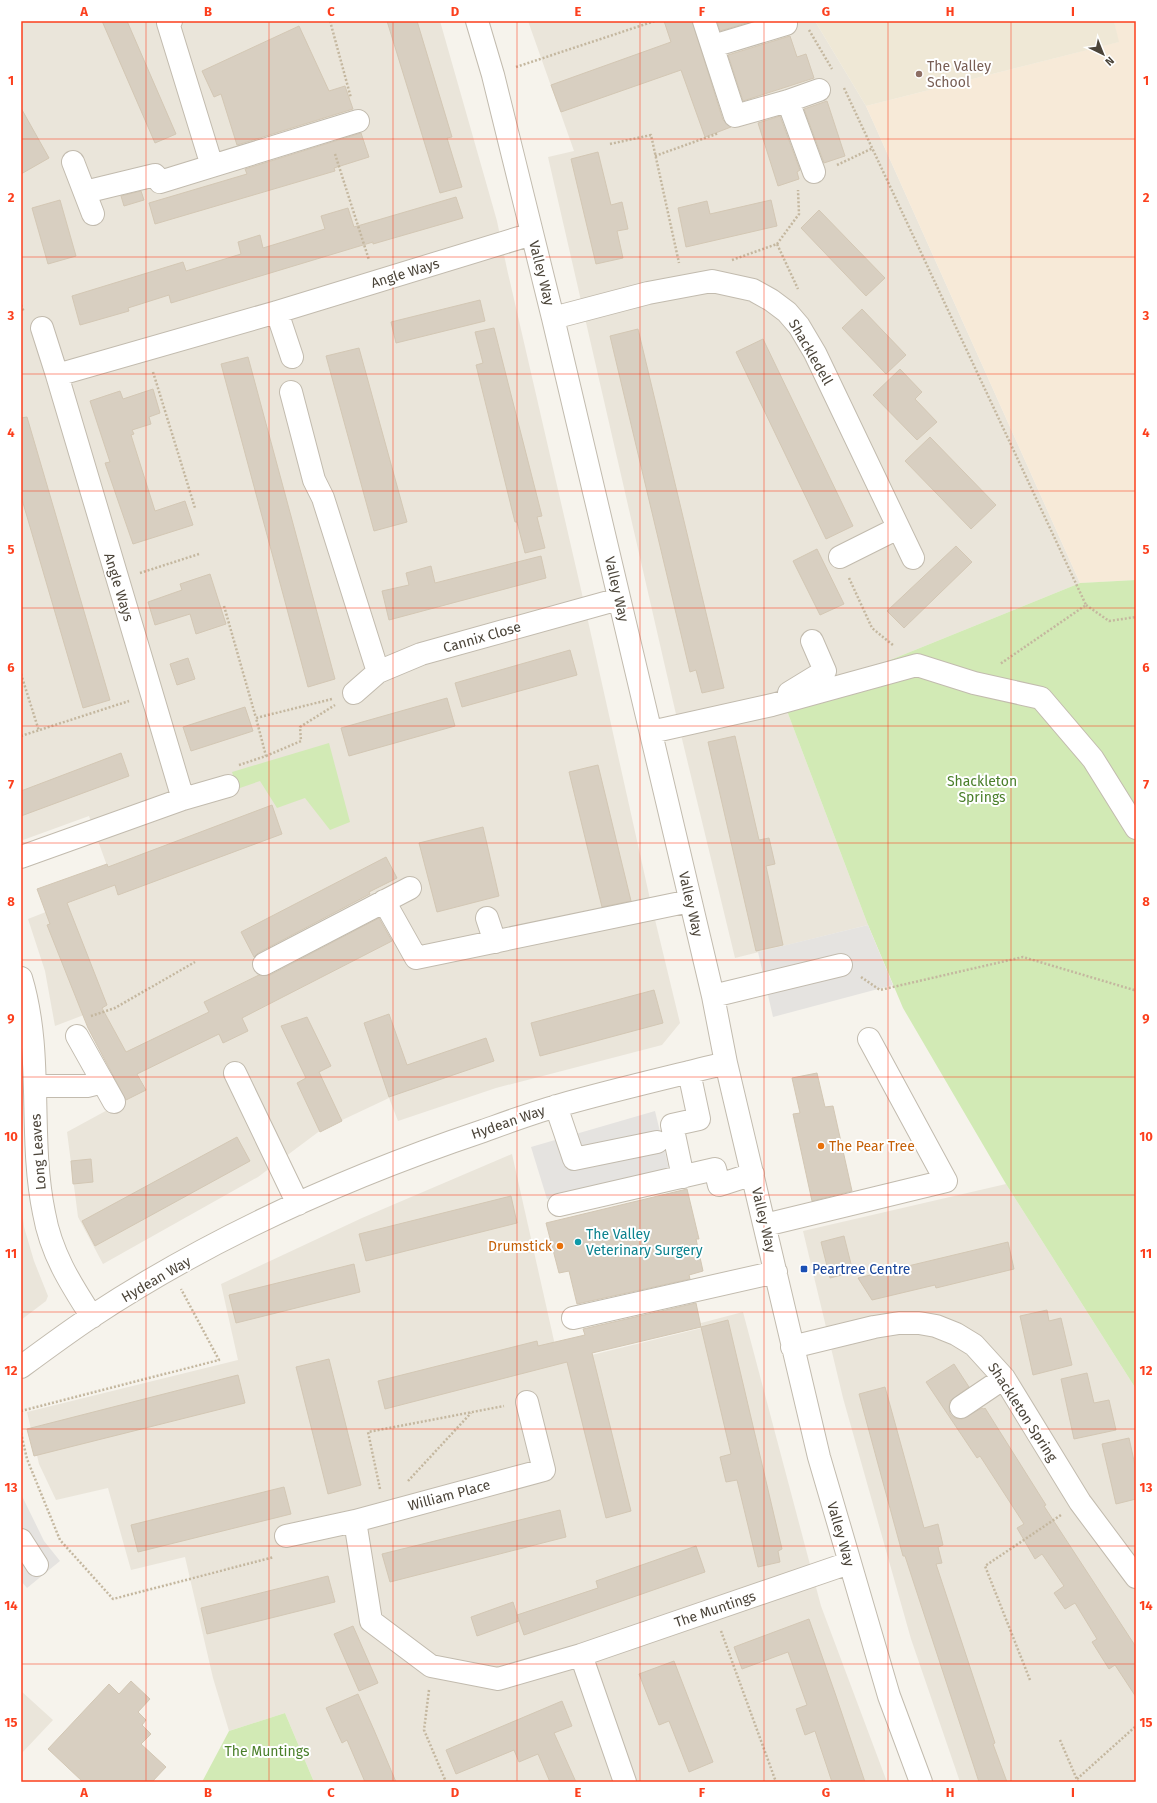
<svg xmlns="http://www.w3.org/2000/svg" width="1157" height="1803" font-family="'Fira Sans',sans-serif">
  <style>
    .residential { fill: #eae5da }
    .commercial { fill: #f7ead8 }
    .education { fill: #efe8d6 }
    .green { fill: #d2eab5 }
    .parking { fill: #e5e3e0 }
    .building { fill: #d8cfc1; stroke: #d3c7b4 }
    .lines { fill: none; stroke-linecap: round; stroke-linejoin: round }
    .minor-casing { stroke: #c2bbae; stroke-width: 24 }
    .path { stroke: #c4b79f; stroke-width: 2.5; stroke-dasharray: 2 2; stroke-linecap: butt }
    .minor { stroke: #fff; stroke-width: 22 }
    .grid { fill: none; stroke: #fc3f1d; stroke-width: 1; stroke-opacity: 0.55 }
    .education-dot { fill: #8d6e63; stroke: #fff; stroke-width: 1.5 }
    .food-dot { fill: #e8710a; stroke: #fff; stroke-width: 1.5 }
    .culture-dot { fill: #0f9aa8; stroke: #fff; stroke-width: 1.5 }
    .transit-dot { fill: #1a4fb4; stroke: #fff; stroke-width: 1.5 }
    .labels { text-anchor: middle; stroke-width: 4; stroke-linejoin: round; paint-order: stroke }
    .education-label { font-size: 14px; fill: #785e54; stroke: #fff; text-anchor: start }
    .street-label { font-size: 14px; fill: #4b4439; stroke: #fff }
    .park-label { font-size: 14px; fill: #4a7f2a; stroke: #fff }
    .food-label { font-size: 14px; fill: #c56008; stroke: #fff; text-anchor: start }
    .culture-label { font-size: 14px; fill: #0d838f; stroke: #fff; text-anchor: start }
    .transit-label { font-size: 14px; fill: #164399; stroke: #fff; text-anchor: start }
    .neatline { fill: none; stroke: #fc3f1d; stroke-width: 1.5 }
    .grid-label { font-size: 13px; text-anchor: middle; font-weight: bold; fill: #fc3f1d }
  </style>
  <rect width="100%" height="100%" fill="#f6f3ec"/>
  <path class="residential" d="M21,21h419l57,200 10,48 73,316 70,314 30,124 -18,22 -166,43 -98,33 -9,-23 -68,32 -63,47 -155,87 -25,-47 -11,-85 79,-43 -44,-81 -47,18 -10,-55 -17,-52 86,-34 -25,-69 -66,24 -2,-5z
    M528,21h287l51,85 214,477 -296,120 84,222 -133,33 -60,-248 -127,-553 26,-6z
    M512,1154l47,209 143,-35 -1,-5 42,-11 78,294 66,176h-573l-29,-69 -56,18 -16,-53 -28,-121 -54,13 -23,-82 -52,12 -17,-36 -12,-52 211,-52 -17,-76 141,-66z
    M1006,1184l130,205v393h-176l-49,-143 -68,-241 -40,-167z
    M21,1201l3,26 10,34 14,35 -2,5 -25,19z
    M21,1691l32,29 -32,34z"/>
  <path class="commercial" d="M1114,21h22v559l-56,3 -214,-477 252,-64z"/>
  <path class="education" d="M815,21h299l5,21 -253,64z"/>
  <path class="green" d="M1136,580v809l-130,-205 -103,-176 -35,-83 -84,-222 296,-120z
    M329,743l21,79 -20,8 -25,-32 -28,10 -17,-27 -23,8 -5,-17z
    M285,1713l29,69h-112l27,-51z"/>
  <path class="parking" d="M868,925l25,60 -120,32 -15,-65z
    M655,1111l14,58 -122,30 -16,-52z
    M21,1494l23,47 16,20 -33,27 -6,-7z"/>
  <path class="building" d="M102,21h25l49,113 -21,9z
    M387,21h30l35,116 -5,1 15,49 -22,6z
    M664,21h28l31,99 8,7 -26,10 -24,-67 -120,42 -10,-27 120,-43z
    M717,21h36l-33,10z
    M299,26l30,65 16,-5 8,23 -116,36 -16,-51 -7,3 -12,-26z
    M790,36l7,21 9,-3 8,24 -71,23 -15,-46z
    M827,101l18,55 -21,7 -20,-54z
    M21,108l28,50 -28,16z
    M780,116l20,54 -3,2 2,7 -21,7 -20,-63z
    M361,133l8,24 -35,11 1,3 -180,53 -6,-21 98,-29 -2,-5z
    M598,152l13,53 11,-3 6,27 -11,2 6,27 -27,6 -25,-105z
    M141,191l3,9 -20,6 -3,-10z
    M456,197l7,21 -90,26v-2l-202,61 -2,-8 -41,13 1,3 -49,14 -8,-29 111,-34 3,9 55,-17 -3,-12 22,-7 3,13 62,-19 -4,-13 27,-8 6,19z
    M60,200l16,56 -28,8 -16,-56z
    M771,200l6,26 -91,21 -8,-39 29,-7 3,13z
    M819,210l66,68 -19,18 -65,-68z
    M480,300l5,21 -89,22 -5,-21z
    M862,309l44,46 -20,19 -44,-46z
    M494,328l48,188 -5,1 8,31 -20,5 -8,-31h-2l-39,-157 7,-2 -8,-31z
    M638,329l86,359 -22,5 -6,-23 -6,2 -80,-336z
    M763,339l90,187 -27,13 -90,-187z
    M359,348l48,174 -33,9 -48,-175z
    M248,357l87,322 -27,8 -87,-323z
    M900,369l22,23 -7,7 22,23 -20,18 -44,-45z
    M153,389l7,24 -11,4 2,7 -19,6 2,4 -3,1 24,76 30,-10 8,24 -60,19 -28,-81 5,-1 -20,-61 30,-10 3,8z
    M27,417l83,283 -27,8 -62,-212v-78z
    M930,437l66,68 -25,24 -66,-68z
    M956,546l16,16 -68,66 -17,-17z
    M817,549l27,55 -24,11 -27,-54z
    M541,556l5,22 -157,42 -7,-29 27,-6 -3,-12 25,-7 4,17z
    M210,574l16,50 -30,10 -6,-20 -35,11 -7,-23 34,-12 -2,-6z
    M570,650l7,25 -115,32 -7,-24z
    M188,658l7,21 -18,6 -7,-21z
    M447,698l8,28 -106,30 -8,-28z
    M245,707l8,24 -62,20 -8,-24z
    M735,736l24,104 10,-2 6,26 -9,2 17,79 -27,6 -48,-209z
    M121,753l8,23 -108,40v-25z
    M598,765l33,136 -29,6 -33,-135z
    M272,805l10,29 -164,61 -3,-10 -48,18 40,102 -5,3 24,44 83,-40 -5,-10 55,-27h11l109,-57 13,23 -150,77 6,13 -25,12 -4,-9 -82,40 9,16 -20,10 -38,-72 -41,-103 3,-1 -13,-35 70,-25 1,3z
    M483,827l16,69 -62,16 -18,-69z
    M386,857l11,21 -28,14 1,2 -112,59 -4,4 -13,-25z
    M654,990l9,33 -123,33 -9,-33z
    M389,1014l18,51 79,-27 8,23 -105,36 -25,-74z
    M307,1017l24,49 -12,6 23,49 -22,11 -23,-49 9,-5 -25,-52z
    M817,1073l8,34 8,-1 19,85 -40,10 -19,-87 7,-1 -8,-35z
    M237,1137l13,24 -155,85 -13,-25z
    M91,1159l2,23 -20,2 -2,-23z
    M687,1189l12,50h-3l7,32 -14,4 1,4 -113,25 -8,-33 -10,2 -13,-50z
    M511,1196l6,27 -151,38 -7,-27z
    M844,1236l9,36 -23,6 -9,-36z
    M1008,1242l6,27 -78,19 -1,-3 -63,15 -14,-22z
    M354,1264l6,28 -124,31 -7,-28z
    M696,1303l5,24 -109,26 39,158 -25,7 -39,-156 -182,47 -7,-28 159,-40 1,5 47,-11 -2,-6z
    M1047,1310l2,11 12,-3 11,47 -39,10 -13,-59z
    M728,1320l54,229 -4,2 2,11 -22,5 -21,-87 -11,2 -6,-25 11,-3 -30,-127z
    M329,1359l32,126 -33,9 -32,-127z
    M954,1364l15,23 -19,14 -1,6 1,7 5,4 7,1 20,-11 2,1 1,-1 61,97 -2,1 92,141v50l-21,-32 -6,4 -17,-27 5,-3 -22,-36 -10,6 -11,-16 10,-7 -22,-32 -7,5 -18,-31 7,-4 -44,-68 -3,2 -51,-76z
    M1087,1373l7,30 15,-3 7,30 -42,9 -13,-60z
    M238,1375l7,28 -211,53 -7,-27z
    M885,1387l39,141 14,-4 5,21 -5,2 4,16 -6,1 59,179 -2,1 14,38h-28l-74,-226h-2l-44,-162z
    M1129,1438l7,32v29l-20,5 -14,-60z
    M284,1487l7,27 -153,38 -7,-27z
    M560,1510l6,27 -176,45 -8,-28z
    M696,1546l9,26 -181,63 -7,-20 81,-27 -2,-7z
    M328,1576l7,26 -128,32 -6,-26z
    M513,1602l6,19 -42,15 -6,-19z
    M809,1619l27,77 29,86h-33l-17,-51 -10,4 -9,-26 11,-4 -19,-53 -46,17 -8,-22z
    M353,1626l25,57 -19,8 -25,-57z
    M674,1661l39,101 -24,10 -20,-51 -10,4 -20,-51z
    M131,1681l19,18 -12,13 8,8 -4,5 9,9 -10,10 25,23 -14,15h-69l-35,-33 61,-65 10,10z
    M358,1694l16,36 22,52h-31l-18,-42 -5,3 -16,-35z
    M562,1701l10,25 -18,7 22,49h-26l-12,-28 -19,8 -5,-12 -58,24 -10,-24z"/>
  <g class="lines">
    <g class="minor-casing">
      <path id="minor" d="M171,21l-3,2 44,143
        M477,21l16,54 60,243 160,678 13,67 93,394 70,239 32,86
        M704,21l31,95 53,-15 31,-11
        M713,46l73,-22
        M788,101l26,71
        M73,162l20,52
        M85,192l70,-17 5,7 198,-61
        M277,312l15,45
        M553,318l95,-25 64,-12 41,9 18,10 16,12 12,14 16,27 98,205
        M42,328l15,47
        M291,392l23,88 9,18 55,174
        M840,557l58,-29
        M354,693l24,-21 43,-18 198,-55
        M789,693l36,-22 -13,-30
        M651,732l121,-27 145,-40 57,18 67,15 52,61 43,69
        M183,799l45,-13
        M21,857l162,-58 -126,-424 220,-63 255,-78
        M384,901l32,57 274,-57
        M487,918l8,24
        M264,964l146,-76
        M21,978c23,76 7,157 23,235 7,40 26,70 48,104
        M713,996l128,-31
        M77,1036l37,66
        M235,1073l63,131
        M35,1086h52l16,-4
        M556,1106l18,53 83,-17
        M683,1177l-11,-52 27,-6 -10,-47
        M559,1205l156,-36 4,16 34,-11
        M765,1225l181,-44 -77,-142
        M573,1318l203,-46
        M792,1347l82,-20 25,-4h20l17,3 20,8 18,11 30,33 76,124 56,75
        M21,1367c23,-17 46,-34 70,-50 121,-80 255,-140 392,-186 25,-9 49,-18 74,-25 56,-16 113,-29 169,-43
        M961,1407l43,-29
        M355,1521l16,100 60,45 67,13 83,-24 268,-92
        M286,1536l69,-15 189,-51 -17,-68
        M21,1540l16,25
        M581,1655l44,127"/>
    </g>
    <path class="path" d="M330,21l21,77
      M809,30l23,39
      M516,67l139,-46
      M844,88l242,517 -86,59
      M610,144l41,-9 28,128
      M335,154l34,106
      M655,156l64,-23
      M837,165l36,-17
      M777,244l22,-30 -1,-24
      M732,260l45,-16 21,45
      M21,305l3,7
      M153,372l42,136
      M140,573l59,-19
      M849,578l23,50 22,18
      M1086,605l23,16 27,-4
      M224,606l32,112
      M21,674l18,57
      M21,736l108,-35
      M266,756l35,-15 -1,-14 35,-22
      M239,765l27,-9 -10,-38 76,-19
      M861,977l19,13 143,-33 111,33 2,-1
      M91,1016l24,-8 80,-46
      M21,1411l198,-51 -38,-71
      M21,1433l6,26 33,81 53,59 161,-42
      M408,1481l63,-68
      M380,1489l-12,-57 136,-26
      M721,1631l55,151
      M1030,1680l-45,-114 76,-51
      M429,1690l-5,40 22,52
      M1060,1740l18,42
      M1077,1779l59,-53"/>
    <use href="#minor" class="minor"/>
  </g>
  <path class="grid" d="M146,21v1761M269,21v1761M393,21v1761M517,21v1761M640,21v1761M764,21v1761M888,21v1761M1011,21v1761M21,139h1115M21,257h1115M21,374h1115M21,491h1115M21,608h1115M21,726h1115M21,843h1115M21,960h1115M21,1077h1115M21,1195h1115M21,1312h1115M21,1429h1115M21,1546h1115M21,1664h1115"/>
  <circle class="education-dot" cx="919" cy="74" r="4"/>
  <g class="food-dot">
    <circle cx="821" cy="1146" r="4"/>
    <circle cx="560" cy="1246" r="4"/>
  </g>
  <circle class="culture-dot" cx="578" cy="1242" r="4"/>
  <rect class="transit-dot" x="800" y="1265" width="8" height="8" rx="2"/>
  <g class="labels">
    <g class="education-label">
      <text x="927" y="71">The Valley<tspan x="927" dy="16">School</tspan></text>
    </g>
    <g class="street-label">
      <text transform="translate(405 273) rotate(-17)" y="5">Angle Ways</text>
      <text transform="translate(542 273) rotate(76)" y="5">Valley Way</text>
      <text transform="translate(811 352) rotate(60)" y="5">Shackledell</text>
      <text transform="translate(119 587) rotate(73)" y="5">Angle Ways</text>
      <text transform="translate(617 589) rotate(77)" y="5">Valley Way</text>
      <text transform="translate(482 637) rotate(-16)" y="5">Cannix Close</text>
      <text transform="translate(691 904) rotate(77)" y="5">Valley Way</text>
      <text transform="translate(508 1122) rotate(-19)" y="5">Hydean Way</text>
      <text transform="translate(38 1152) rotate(-94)" y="5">Long Leaves</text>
      <text transform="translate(764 1220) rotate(77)" y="5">Valley Way</text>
      <text transform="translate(156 1279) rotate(-30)" y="5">Hydean Way</text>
      <text transform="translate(1023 1412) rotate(57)" y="5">Shackleton Spring</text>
      <text transform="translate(449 1495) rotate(-15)" y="5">William Place</text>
      <text transform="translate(841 1534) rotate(74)" y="5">Valley Way</text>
      <text transform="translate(715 1609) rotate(-19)" y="5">The Muntings</text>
    </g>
    <g class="park-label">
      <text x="982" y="786">Shackleton<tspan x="982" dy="16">Springs</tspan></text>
      <text x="267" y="1756">The Muntings</text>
    </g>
    <g class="food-label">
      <text x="829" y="1151">The Pear Tree</text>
      <text x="552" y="1251" text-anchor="end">Drumstick</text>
    </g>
    <g class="culture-label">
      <text x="586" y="1239">The Valley<tspan x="586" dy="16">Veterinary Surgery</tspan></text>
    </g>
    <g class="transit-label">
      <text x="812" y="1274">Peartree Centre</text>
    </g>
  </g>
  <rect width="1157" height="1803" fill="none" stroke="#ffffff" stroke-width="44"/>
  <g transform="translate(1103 54) rotate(137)" stroke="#ffffff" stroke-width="3" paint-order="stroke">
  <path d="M0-3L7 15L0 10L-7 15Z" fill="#4b4439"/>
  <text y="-6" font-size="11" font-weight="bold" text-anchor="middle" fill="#4b4439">N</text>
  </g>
  <rect x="22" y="22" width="1113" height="1759" class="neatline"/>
  <g class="grid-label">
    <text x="84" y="16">A</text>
    <text x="208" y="16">B</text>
    <text x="331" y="16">C</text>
    <text x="455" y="16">D</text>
    <text x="578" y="16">E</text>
    <text x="702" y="16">F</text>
    <text x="826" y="16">G</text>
    <text x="950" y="16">H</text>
    <text x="1073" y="16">I</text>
    <text x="11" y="85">1</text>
    <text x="1146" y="85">1</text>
    <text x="11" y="202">2</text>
    <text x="1146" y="202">2</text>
    <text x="11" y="320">3</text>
    <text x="1146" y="320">3</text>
    <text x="11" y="437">4</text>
    <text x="1146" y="437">4</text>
    <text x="11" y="554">5</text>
    <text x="1146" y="554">5</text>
    <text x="11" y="672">6</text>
    <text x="1146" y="672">6</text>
    <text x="11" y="789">7</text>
    <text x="1146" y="789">7</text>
    <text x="11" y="906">8</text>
    <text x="1146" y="906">8</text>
    <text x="11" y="1023">9</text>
    <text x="1146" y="1023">9</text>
    <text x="11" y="1141">10</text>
    <text x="1146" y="1141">10</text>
    <text x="11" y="1258">11</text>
    <text x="1146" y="1258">11</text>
    <text x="11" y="1375">12</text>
    <text x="1146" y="1375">12</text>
    <text x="11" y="1492">13</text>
    <text x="1146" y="1492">13</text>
    <text x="11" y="1610">14</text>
    <text x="1146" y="1610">14</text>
    <text x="11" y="1727">15</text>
    <text x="1146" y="1727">15</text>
    <text x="84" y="1797">A</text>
    <text x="208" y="1797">B</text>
    <text x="331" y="1797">C</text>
    <text x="455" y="1797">D</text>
    <text x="578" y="1797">E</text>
    <text x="702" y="1797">F</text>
    <text x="826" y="1797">G</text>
    <text x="950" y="1797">H</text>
    <text x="1073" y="1797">I</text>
  </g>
</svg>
